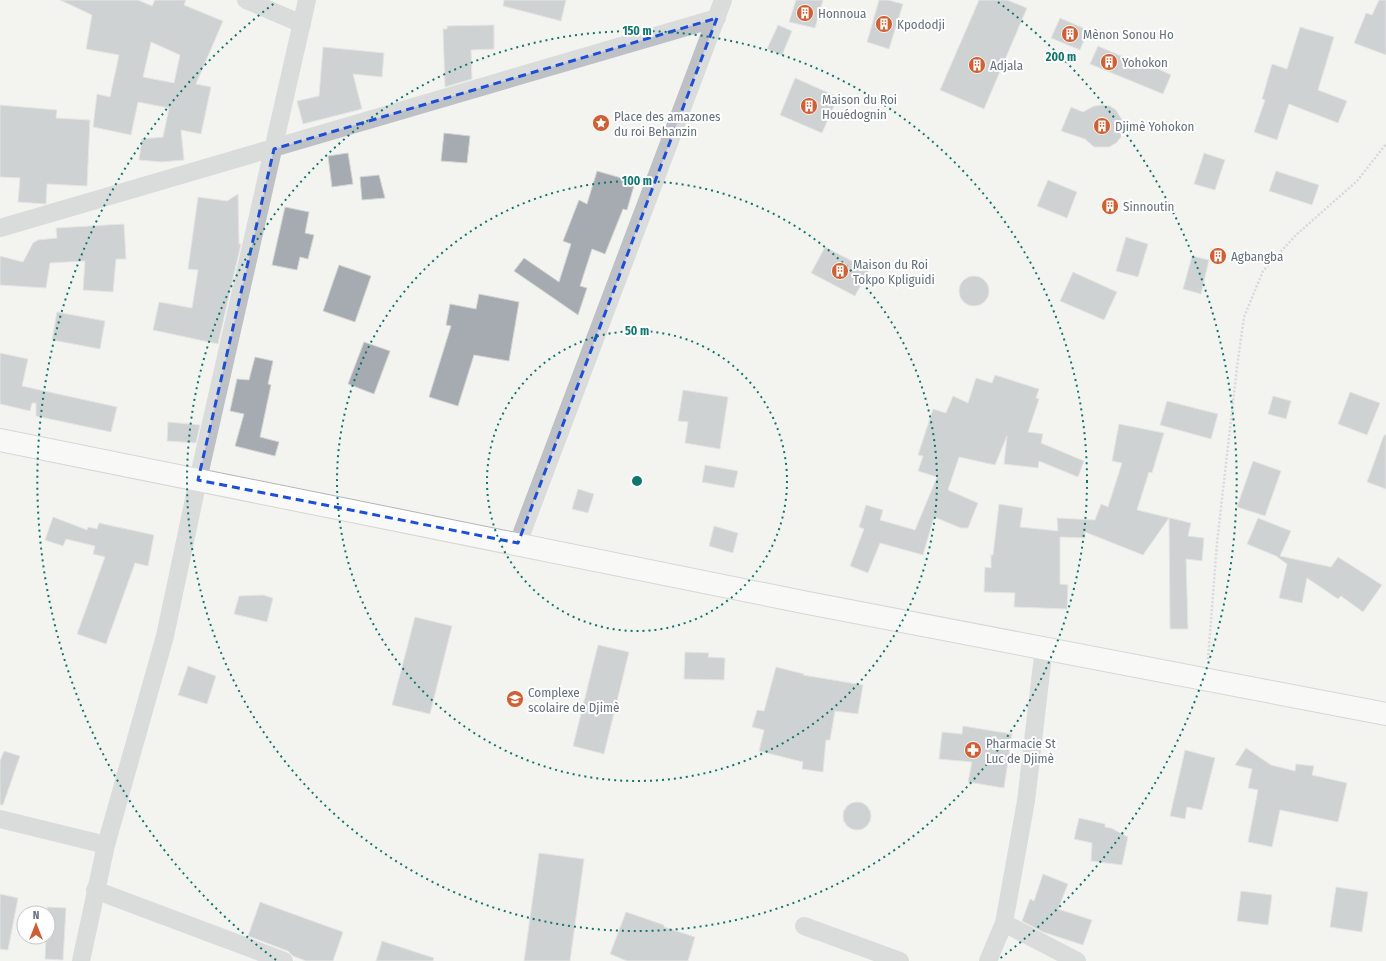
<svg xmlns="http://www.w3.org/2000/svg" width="1386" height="961" font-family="'Fira Sans Condensed',sans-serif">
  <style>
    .building { fill: #a5abb0; stroke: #d4d5d3; fill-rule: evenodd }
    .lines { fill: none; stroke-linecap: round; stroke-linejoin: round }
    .secondary-casing { stroke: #b2b6ba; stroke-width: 24 }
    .path { stroke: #b9bbbd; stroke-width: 2.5; stroke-dasharray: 2 2; stroke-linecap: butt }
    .street { stroke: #bdc0c4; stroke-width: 18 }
    .secondary { stroke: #fff; stroke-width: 22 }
    .marked { fill: none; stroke: #1d4ed8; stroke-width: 3; stroke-dasharray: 8 5; stroke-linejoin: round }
    .ring { fill: none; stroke: #0f766e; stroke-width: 2; stroke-dasharray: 2 4 }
    .labels { text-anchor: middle; stroke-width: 4; stroke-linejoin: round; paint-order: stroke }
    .poi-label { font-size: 13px; fill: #66727e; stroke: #fff; text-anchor: start }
    .centre { fill: #0f766e; stroke: #fff; stroke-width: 2 }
    .ring-label { font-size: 12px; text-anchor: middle; font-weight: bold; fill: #0f766e; stroke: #fff; stroke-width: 4; stroke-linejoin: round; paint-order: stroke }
  </style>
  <rect width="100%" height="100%" fill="#f3f3f0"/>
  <path class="building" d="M60,0h78l14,6 3,-6h31l-2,5 39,16 -27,63 15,3 -10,47 -20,-4 3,30 -23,2 -22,-2 3,-21 21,-2 6,-29 -31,-6 -7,33 -38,-8 4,-33 13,3 9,-42 -33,-6 6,-34zM151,42l29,13 -6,28 -31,-6z
    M504,0h62l-5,21 -58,-15z
    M796,0h27l-8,28 -26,-6z
    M879,0h9l15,4 -14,45 -22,-7z
    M979,0h28l20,8 -43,101 -44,-19z
    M1379,0h7v55l-32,-12 12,-30 6,2z
    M1060,18l28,12 -8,20 -29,-12z
    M494,25v24l-23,1 1,29 -27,8 -2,-58h4v-3z
    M778,25l14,6 -10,24 -15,-6z
    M1300,27l34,10 -16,53 29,11 -9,22 -49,-19 -12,36 -23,-8 11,-32 -3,-1 10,-35 15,5z
    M1098,46l53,23 1,-3 19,9 -8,19 -73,-30z
    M323,47l61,6 -2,24 -29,-3 9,35 -59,15 -6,-23 22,-5z
    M795,78l43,19 -16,36 -42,-18z
    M0,105l57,5 -1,8 34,2 -3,66 -40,-2 -1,20 -28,-2 2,-24 -20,-1z
    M1102,105l8,1 6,4 8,13 -3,14 -5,6 -7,4h-15l-9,-8 -24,-8 10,-24 12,5 11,-6z
    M444,133l26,3 -3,27 -26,-2z
    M348,153l5,31 -21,3 -4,-31z
    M1204,153l21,7 -10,30 -21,-6z
    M597,171l38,11 -8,28 -4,-1 -18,45 -13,-5 -12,37 7,2 -9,27 -64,-44 10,-13 35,24 12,-38 -8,-3 16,-41 8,4z
    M1276,171l43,14 -7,20 -43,-14z
    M379,175l6,23 -23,2 -2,-23z
    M1048,180l29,12 -10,26 -30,-12z
    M238,194l1,50h2l-23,100 -65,-14 6,-28 33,6 6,-38 -10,-1 10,-72 29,4z
    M285,207l24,5 -4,21 9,2 -6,24 -8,-2 -3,13 -25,-5z
    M124,224l2,35h-10l-3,33 -30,-2 2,-29 -35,2 -4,25 -46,-3v-29l23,6 10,-19 5,-3 19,-2 -1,-10z
    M1126,237l22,7 -10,33 -22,-6z
    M825,247l44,23 -14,26 -44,-23z
    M1192,256l17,4 -8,34 -18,-5z
    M339,265l32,11 -16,46 -32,-11z
    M1073,272l44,20 -13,28 -44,-19z
    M959 291a15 15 0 1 1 30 0a15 15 0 1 1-30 0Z
    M479,294l40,8 -10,59 -35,-6 -16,51 -29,-9 22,-71 -5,-1 4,-21 26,5z
    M57,312l48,9 -5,28 -48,-9z
    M364,342l26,9 -16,43 -26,-10z
    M0,353l28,6 -6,27 95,21 -6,25 -75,-16v-13h-4l-2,8 -30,-7z
    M255,357l18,4 -5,23 3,1 -11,52 19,5 -4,14 -40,-10 9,-32 -14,-3 7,-32 12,1z
    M995,375l44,14 -3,9 3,1 -11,33 15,2 -2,9 43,18 -6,16 -39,-16 -1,7 -34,-4 3,-28 -12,29 -36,-8 -11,33 30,13 -10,25h-7l-27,-11 -11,38 -43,-12 -12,30 -18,-7 14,-37 -5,-2 7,-22 17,5 -3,10 35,10 22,-53 -19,-6 5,-15 -5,-1 15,-46 13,4 7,-17 15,7 8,-25 16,5z
    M683,390l45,7 -8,52 -35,-6 3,-21 -10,-1z
    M1350,392l30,11 -13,32 -29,-11z
    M1273,396l18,5 -5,18 -18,-5z
    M1167,401l51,13 -7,25 -51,-14z
    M168,422l32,3 -4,18 -29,-2z
    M1119,424l45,9 -12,40 -3,-1 -12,38 54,13 -3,13 16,2 -2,23 -16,-2 2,70h-18l-1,-111 -26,37 -58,-23v6l-25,-1v47l8,1 -1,24 -53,-2 1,-14 -31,-1 1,-25 6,1v-13h2l6,-51 24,4 -3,19 38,4 -1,-13 38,2 6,-16 7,3 14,-44 -10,-2z
    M1384,435h2v54l-19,-7z
    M1253,461l28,10 -16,45 -28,-9z
    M705,465l33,6 -4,17 -32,-6z
    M578,489l16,5 -6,19 -16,-4z
    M53,517l34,13 1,-3 9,2 2,-6 55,12 -6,31 -13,-3 -29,81 -29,-10 28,-77 -12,-3 2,-8 -29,-7 -3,7 -18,-6z
    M1258,518l33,13 -11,25 51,11 7,-10 44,28 -19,27 -22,-16 -3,3 -31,-21 -5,25 -23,-5 8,-34 -11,-8 -29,-12z
    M714,526l24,7 -5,20 -24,-7z
    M263,595l10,3 -6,24 -33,-8 5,-18z
    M415,617l37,9 -22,88 -38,-9z
    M598,645l31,7 -25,102 -31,-8z
    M685,652l24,1 -1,4 17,1 -1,22 -40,-1z
    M188,666l28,10 -9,28 -29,-9z
    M776,667l28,7 -1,1 60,10 -5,29 -23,-3 -5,29h-4l-3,32 -21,-3 1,-7 -44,-11 5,-21 -12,-3 5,-17 7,1z
    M963,726l49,8 -8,54 -36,-6 4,-20 -33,-3 3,-27 20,2z
    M1246,748l25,17 24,6 1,-7 18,2 -2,9 35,8 -9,39 -58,-12 -8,37 -24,-5 10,-52 -10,-2 4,-19 -17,-4z
    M1185,750l30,8 -13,52 -15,-3 -2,12 -15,-3z
    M4,751l16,5 -17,49h-3v-44z
    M843 816a14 14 0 1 1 28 0a14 14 0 1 1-28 0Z
    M1079,818l26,6v3l6,1 17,9 -6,28 -31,-4 1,-18 -18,-4z
    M539,853l45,6 -14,102h-46z
    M1043,874l25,10 -10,25 34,11 -9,25 -40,-13 -21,-11 8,-22 4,2z
    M1336,887l32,5 -6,40 -32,-5z
    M1241,891l31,4 -4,30 -31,-4z
    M0,894l18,4 -10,52 -8,-1z
    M260,902l83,30 -10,29h-27l-13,-5 -5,-5 -40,-15z
    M47,907l19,1 -3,52 -18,-1 1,-22h2z
    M626,912l38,13v2l31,10 -7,24h-61l-17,-7z
    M382,941l52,17 -1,3h-57z"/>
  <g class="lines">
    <g class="secondary-casing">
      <path id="secondary" d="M0,440l808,163 578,111"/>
    </g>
    <path class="path" d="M1208,659l9,-116 20,-176 7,-50 19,-46 33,-36 61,-54 29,-37"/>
    <path class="street" d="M246,0l56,24
      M0,228l717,-210
      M518,543l205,-543
      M0,819l106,26
      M95,890l189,71
      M1004,923l73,38
      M804,926l96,35
      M81,961l25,-116 59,-209 33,-156 109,-480
      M988,961l16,-38 22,-122 18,-154"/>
    <use href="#secondary" class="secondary"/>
  </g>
  <path d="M0 0H1386V961H0ZM717,18l-199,525 -320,-63 76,-331z" fill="#f3f3f0" fill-opacity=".55" fill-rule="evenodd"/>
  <path class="marked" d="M717,18l-199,525 -320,-63 76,-331z"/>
  <g class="ring">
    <circle cx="637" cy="481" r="150"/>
    <circle cx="637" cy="481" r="300"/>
    <circle cx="637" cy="481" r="450"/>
    <path d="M276 960A600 600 0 0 1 276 2M998 2A600 600 0 0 1 998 960"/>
  </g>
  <defs>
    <g id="building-disc" transform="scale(0.9)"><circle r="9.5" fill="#cf5f34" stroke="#fff"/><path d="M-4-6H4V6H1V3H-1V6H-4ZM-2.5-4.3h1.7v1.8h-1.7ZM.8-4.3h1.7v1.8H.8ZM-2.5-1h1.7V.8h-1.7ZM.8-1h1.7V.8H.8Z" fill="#fff"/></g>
    <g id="sight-disc" transform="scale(0.9)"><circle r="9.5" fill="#cf5f34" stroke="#fff"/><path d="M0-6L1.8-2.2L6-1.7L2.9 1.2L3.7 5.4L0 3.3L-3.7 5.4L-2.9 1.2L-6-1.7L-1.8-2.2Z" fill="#fff"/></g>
    <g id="school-disc" transform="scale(0.9)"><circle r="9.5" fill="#cf5f34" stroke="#fff"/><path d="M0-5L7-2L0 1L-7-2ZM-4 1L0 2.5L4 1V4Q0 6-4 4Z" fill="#fff"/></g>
    <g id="pharmacy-disc" transform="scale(0.9)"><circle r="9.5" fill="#cf5f34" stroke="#fff"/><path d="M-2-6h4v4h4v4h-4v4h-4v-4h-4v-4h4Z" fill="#fff"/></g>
  </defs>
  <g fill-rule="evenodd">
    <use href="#building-disc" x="805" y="13"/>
    <use href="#building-disc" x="884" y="24"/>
    <use href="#building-disc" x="1070" y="34"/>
    <use href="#building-disc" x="1109" y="62"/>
    <use href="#building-disc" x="977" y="65"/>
    <use href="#building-disc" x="809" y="106"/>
    <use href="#sight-disc" x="601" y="123"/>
    <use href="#building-disc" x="1102" y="126"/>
    <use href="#building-disc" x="1110" y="206"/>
    <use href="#building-disc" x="1218" y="256"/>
    <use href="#building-disc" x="840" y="271"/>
    <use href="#school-disc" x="515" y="699"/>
    <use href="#pharmacy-disc" x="973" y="750"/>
  </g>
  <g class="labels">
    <g class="poi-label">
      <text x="818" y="18">Honnoua</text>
      <text x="897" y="29">Kpododji</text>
      <text x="1083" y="39">Mènon Sonou Ho</text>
      <text x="1122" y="67">Yohokon</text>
      <text x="990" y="70">Adjala</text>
      <text x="822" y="104">Maison du Roi<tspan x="822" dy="15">Houédognin</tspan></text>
      <text x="614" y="121">Place des amazones<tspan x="614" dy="15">du roi Behanzin</tspan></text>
      <text x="1115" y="131">Djimè Yohokon</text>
      <text x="1123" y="211">Sinnoutin</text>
      <text x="1231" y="261">Agbangba</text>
      <text x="853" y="269">Maison du Roi<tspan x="853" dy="15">Tokpo Kpliguidi</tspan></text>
      <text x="528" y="697">Complexe<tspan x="528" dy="15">scolaire de Djimè</tspan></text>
      <text x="986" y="748">Pharmacie St<tspan x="986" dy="15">Luc de Djimè</tspan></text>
    </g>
  </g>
  <circle cx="637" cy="481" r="6" class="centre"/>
  <g class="ring-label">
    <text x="637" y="35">150 m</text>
    <text x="1061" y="61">200 m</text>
    <text x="637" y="185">100 m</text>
    <text x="637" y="335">50 m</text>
  </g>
  <g transform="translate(36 925)"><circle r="19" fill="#ffffff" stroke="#c2c7cb"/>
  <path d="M0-3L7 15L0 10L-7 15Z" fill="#cf5f34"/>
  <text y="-6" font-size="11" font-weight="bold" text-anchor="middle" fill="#66727e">N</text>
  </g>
</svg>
